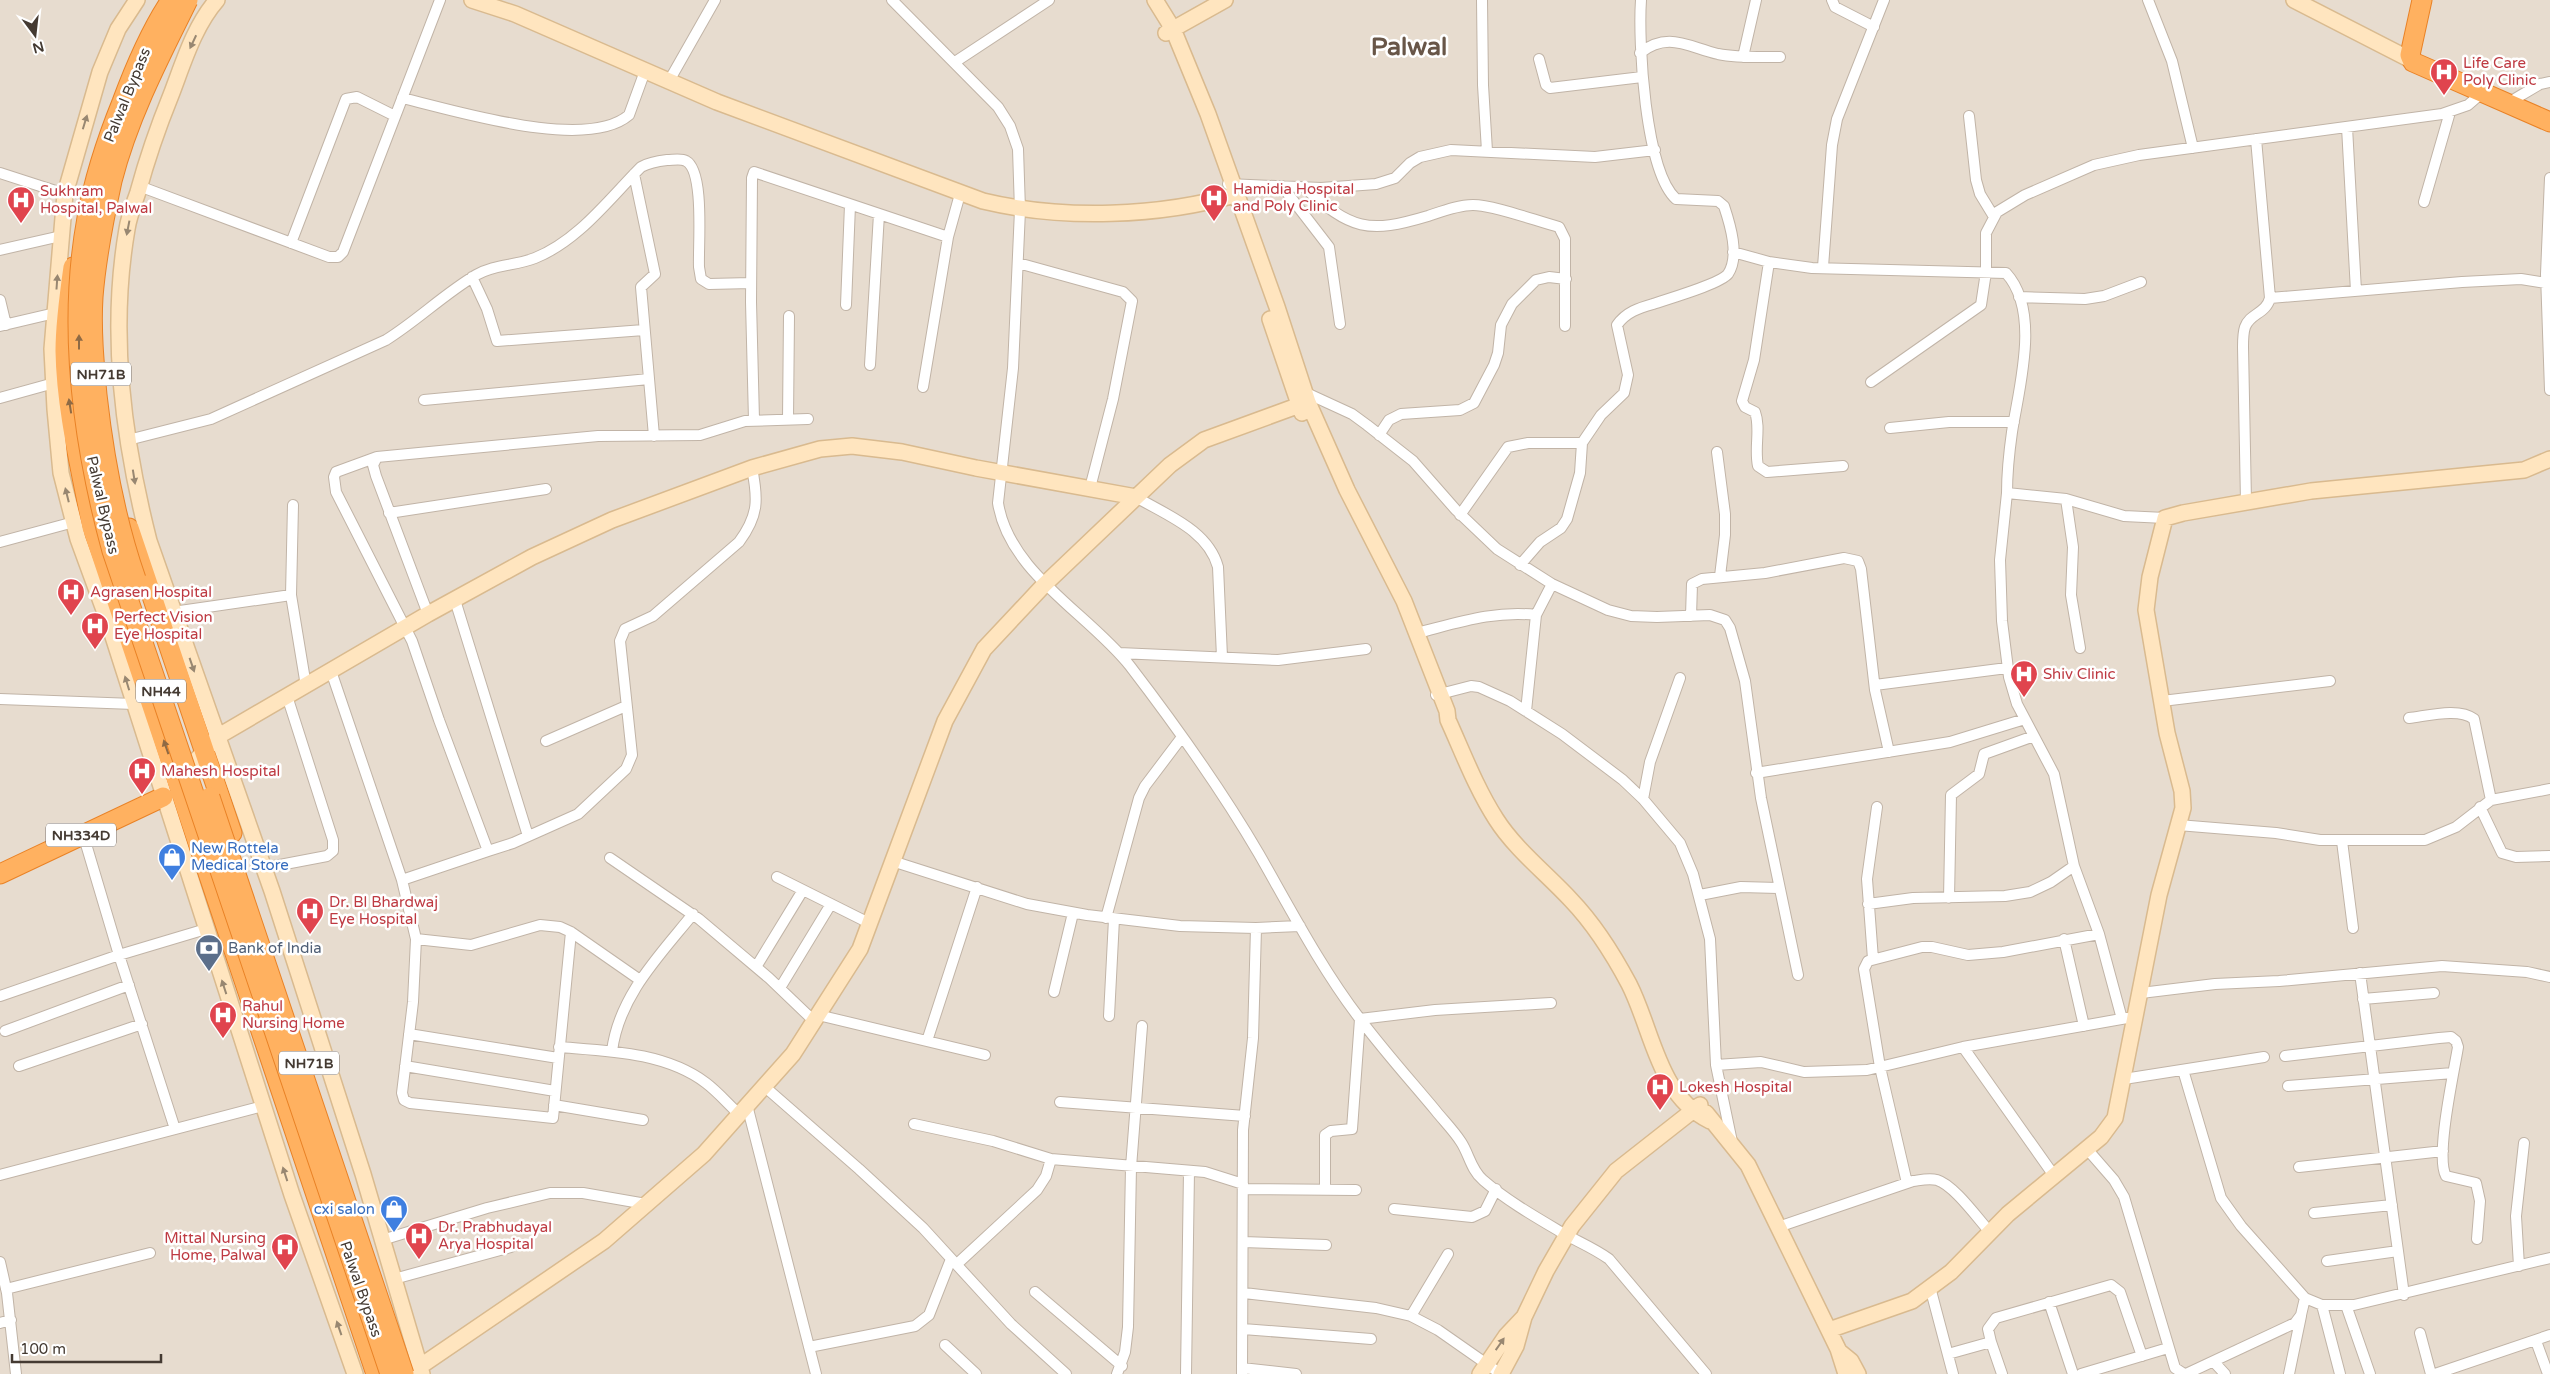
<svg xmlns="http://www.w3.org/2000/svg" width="2550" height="1374" font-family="'Varela Round',sans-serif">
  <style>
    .residential { fill: #e7dccf }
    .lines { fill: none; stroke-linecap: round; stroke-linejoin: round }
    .street-casing { stroke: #c1b4a7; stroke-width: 12 }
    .secondary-casing { stroke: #d9ba8f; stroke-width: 18 }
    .highway-casing { stroke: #e98226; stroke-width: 21 }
    .street { stroke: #fff; stroke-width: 10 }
    .secondary { stroke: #ffe5bf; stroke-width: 15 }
    .highway { stroke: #ffb160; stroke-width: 19 }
    .highway-bridge-casing { stroke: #e98226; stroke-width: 21; stroke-linecap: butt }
    .highway-bridge { stroke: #ffb160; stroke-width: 19 }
    .oneway { fill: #988771 }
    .oneway2 { fill: #8f6a44 }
    .labels { text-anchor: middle; stroke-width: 5; stroke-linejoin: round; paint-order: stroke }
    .shield { fill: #fff; stroke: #7c7570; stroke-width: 1 }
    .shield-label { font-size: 14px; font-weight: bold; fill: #443a32 }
    .health-label { font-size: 15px; fill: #be3a42; stroke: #fff; text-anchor: start }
    .street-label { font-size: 15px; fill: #443a32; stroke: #fff }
    .shop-label { font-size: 15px; fill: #366cbe; stroke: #fff; text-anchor: start }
    .service-label { font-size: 15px; fill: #4e5e75; stroke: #fff; text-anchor: start }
    .town-label { font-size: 25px; font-weight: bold; fill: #685648; stroke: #fff }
  </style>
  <rect width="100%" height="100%" fill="#f2ebe2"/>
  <path class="residential" d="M0,0h2550v1374h-2550z"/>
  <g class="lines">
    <g class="street-casing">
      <path id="street" d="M892,0l106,107 12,19 8,23 2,61 -7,158 -15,135c11,70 91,111 132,163 46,60 91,123 129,188 32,56 62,114 101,165 24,32 51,62 76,92 8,10 18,20 25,31 8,12 10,28 22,38 24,21 56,39 83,55 15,8 29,14 43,24l97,115
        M1482,0l1,85 4,66
        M1832,0l3,7 39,20
        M2148,0l24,61 21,87
        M1640,53c28,-22 48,-6 78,1 20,4 42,3 62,3
        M1743,57l13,-57
        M1539,59l7,26 4,3 92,-11
        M955,62l94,-62
        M669,81l46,-81
        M402,98c52,12 184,54 227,17l16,-44
        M2508,103l32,-19 10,-2
        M1969,116l7,64 4,14 14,23
        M2347,127l9,164
        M0,173l65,21
        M634,174l21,100 -14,13 13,149
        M2550,178l-4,96 4,116
        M1228,184l93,4 55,-4 19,-6 15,-15 10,-6 31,-7 144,7 60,-7
        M139,186l190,71h9l5,-5 97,-252
        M1282,186l47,61 11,77
        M1304,187c47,43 64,47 124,29 15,-5 30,-11 45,-11 21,0 63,16 86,22l6,12v87
        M2424,202l26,-90
        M291,243l55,-144 11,-2 38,19
        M0,250l61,-14
        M1733,252l36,10 43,6 194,5c35,38 13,114 6,159 -3,21 -5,41 -5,61l59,6 58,17 41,2
        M1769,262l-15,98 -12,41 3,6 10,5c6,16 -1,36 3,54l9,6 76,-6
        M1018,263l105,29 9,9 -19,98 -23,89
        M1823,267l9,-122 5,-26 47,-119
        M472,277l15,32 10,32 147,-11
        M2019,297l66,2 19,-3 37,-14
        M2270,298l192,-16 59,-3 25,4
        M0,300l6,25
        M846,305l4,-100
        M0,326l55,-13
        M870,365l9,-151
        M1871,382l110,-77 5,-33v-39l11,-21 28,-17 69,-30 45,-10 303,-41 26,-9 15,-13
        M923,387l25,-150 12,-43
        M1302,391l50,23 15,11 46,36 43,49 41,39 55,35 56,26 23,6 26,1 53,-2 15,5 5,8 15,53 16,117 37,177
        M0,398l54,-15
        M424,400l225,-21
        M788,419l1,-103
        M754,420l-3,-118 1,-124 2,-6 194,65
        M1890,428l59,-6h65
        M1379,435l10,-15 12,-6 59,-4 14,-7 20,-38 4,-12 3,-28 11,-21 24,-24 13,-3 17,2
        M128,440l83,-21 175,-79c32,-20 58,-46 90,-65 19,-11 39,-9 59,-17 43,-17 74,-59 106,-91 9,-5 17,-6 26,-7 6,0 14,-2 19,1 19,10 12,86 13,106l2,12 8,5 42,-1
        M1717,452l8,62v21l-5,41
        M377,457l-41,15 -2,5 2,15 76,149 27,79 49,131 25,-8 65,-29 48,-45 6,-14 -12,-114 5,-12 28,-13 86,-74c20,-27 19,-43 13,-74
        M2007,493l-7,67 2,61 7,56 8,27 37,70 20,92 25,68 23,85
        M1136,497c30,18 72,33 82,70l4,90
        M2066,499l7,48 -2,48 9,53
        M2246,502l-3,-155c0,-6 0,-14 2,-20 5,-14 21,-13 25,-29l-14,-159
        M293,505l-2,90 15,91
        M389,513l157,-24
        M1460,515l48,-68 20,-4h54
        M0,542l74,-20
        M1520,565l20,-23 21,-14 6,-9 13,-46 2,-30 19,-28 23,-22 4,-18 -11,-50c9,-13 22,-17 36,-21 14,-5 67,-20 75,-30 12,-18 2,-50 -4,-68l-6,-5 -42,-2c-31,-28 -38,-158 -35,-199
        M455,600l73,236
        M173,612l118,-17
        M428,614l-52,-138 -3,-11 4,-8 221,-21 102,-1 45,-14 63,-2
        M1691,616l1,-32 10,-5 63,-6 79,-15 14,3 3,8 14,121 14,62
        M1417,633c40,-10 78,-23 119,-18
        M1119,653l159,7 88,-11
        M331,671l71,209 14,59 -3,63 -11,91 2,7 6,3 143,15 18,-186
        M1875,685l132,-17
        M1436,695l35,-9 8,1 31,14 52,33 61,46 20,19 37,44 13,31 17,65 6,126 16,77
        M0,699l134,5
        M2162,701l168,-20
        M1526,711l10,-96 16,-31
        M2409,718c18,-2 50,-11 65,1l17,81
        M546,741l80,-35
        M1756,773l194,-31 75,-23
        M1643,799l7,-37 30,-84
        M2480,807l22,46 14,4 34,-1
        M2178,825l98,8 44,7h105l31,-13 35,-27 59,-11
        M83,834l36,121 56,174
        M2342,841l11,87
        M610,858l89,61 70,59 45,43
        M892,861l135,43 60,11 93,11 76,2 44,-2
        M264,868l63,-12 6,-5v-11l-46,-144
        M777,877l92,46
        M402,880l86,-29
        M1700,895l41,-8 37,1
        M1949,898l2,-103 28,-21 5,-20 50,-18
        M1868,904l45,-6 92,-2 25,-4 21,-10 23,-16
        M1106,918l33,-120 6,-12 37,-49
        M416,939l55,6 69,-20 20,2 11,5 69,48
        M2064,939l20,87
        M1873,959l-6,-80 10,-72
        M756,967l47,-77
        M2360,973l44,322
        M780,988l51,-84
        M1054,992l19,-79
        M2141,993l74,-9 64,-3 163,-15 85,6 23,5
        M0,996l119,-41 87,-26
        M2363,999l71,-6
        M818,1015l167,40
        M1109,1016l5,-97
        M5,1031l124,-46
        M409,1034l149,24
        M927,1041l50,-154
        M559,1047c48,4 106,5 147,36 12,9 22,21 33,31
        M1963,1047l92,130
        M612,1051c7,-55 47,-95 81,-137
        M2285,1056l154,-18 12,-1 5,4 2,6c-4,25 -23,110 -12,129l30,7 4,18 -3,38
        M1716,1065l45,-3 43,10 63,-2 96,-23 164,-29
        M19,1066l123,-42
        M405,1066l150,25
        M2183,1070l38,128 20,28 64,72 17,7h32l196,-47
        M2124,1079l140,-22
        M2288,1086l165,-13
        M765,1087l94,82 64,59 88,96 55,50
        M1060,1102l185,14
        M554,1105l89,15
        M747,1105l69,269
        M914,1124l79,17 58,18
        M2087,1149l27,31 10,17 51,171 9,6
        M2299,1167l144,-16
        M0,1175l263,-69
        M1907,1183l-27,-116 -15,-92 -1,-6 4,-8 54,-14h10l36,8 35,-3 96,-18
        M1243,1189l113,1
        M1325,1190v-55l6,-4 21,-2 8,-110 75,-9 116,-7
        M1394,1209l78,8 13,-6 11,-22
        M2314,1213l78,-8
        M1778,1227l135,-46c8,-1 16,-3 24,-1 17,5 41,39 53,52
        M382,1240l105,-32 63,-15h33l63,11
        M1243,1242l83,3
        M2327,1261l71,-10
        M0,1262l7,31 9,81
        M957,1264l80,-74 9,-14 5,-17 154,13 38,12
        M2519,1266l-3,-50 8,-73
        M394,1279l117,-32
        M1930,1287l23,87
        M6,1289l144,-36
        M1035,1292l87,74
        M1244,1293l132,15 35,8 27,14 63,44
        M2049,1302l24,72
        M2322,1305l18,69
        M2346,1305l24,69
        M1411,1316l37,-62
        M0,1323l11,-3
        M1243,1329l128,10
        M2420,1333l11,41
        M2536,1341l12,33
        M1991,1342l-3,-13 8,-11 115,-33 9,7 22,64
        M945,1345l31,29
        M809,1347l106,-21 14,-11 22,-56
        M1948,1354l43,-12 11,32
        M2214,1362l11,12
        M1242,1368l54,6
        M1117,1374l8,-22 3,-25 3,-160 11,-141
        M1186,1374l3,-203
        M1242,1374l1,-244 10,-92 3,-110
        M2081,1374l87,-26
        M2186,1374l109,-51 6,-8 4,-17
        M2289,1374l12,-58
        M2435,1374l115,-39"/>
    </g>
    <g class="secondary-casing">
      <path id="secondary" d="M137,0l-19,29 -18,43 -35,122 -13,155 3,60 6,64 17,66 30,82 184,574 63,179
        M217,0c-23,26 -34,64 -46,95 -13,32 -24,64 -33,97 -4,12 -9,24 -11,37 -18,104 -4,210 22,312l123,350 91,283 59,200
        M472,0l43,14 202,88 266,99c79,19 177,16 255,-7
        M1155,0l18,29 35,85 69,193 31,95 39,88 57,111 43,110 1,9c15,33 28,68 48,99 19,30 51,55 75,81 23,24 42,54 58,84 24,47 29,112 81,137
        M2294,0l117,60
        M1166,33l59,-33
        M1270,319l32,94
        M181,777l36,-40 211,-123 104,-57 80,-37 140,-52 68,-19 32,-3 50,6 74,16 160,29
        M1706,1113l42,52 90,184 8,25
        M1829,1330l83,-29 39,-29 57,-58 93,-77 14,-19 44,-223 24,-87 -1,-17 -15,-58 -21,-123 4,-33 15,-59 18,-5 128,-22 213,-21 26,-11
        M1840,1352l11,9 7,13
        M412,1372l192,-131 100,-87 89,-100 67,-105 85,-228 39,-72 60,-64 126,-120 34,-25 104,-38
        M1480,1374l26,-38 17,-18
        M1501,1374l15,-28 8,-29 22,-46 26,-45 44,-55 84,-66"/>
    </g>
    <g class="highway-casing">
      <path id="highway" d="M2422,0l-12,55 3,7 137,60
        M73,267c-4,28 -8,56 -8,84 1,59 16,118 27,176l284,847
        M129,528l103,305
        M0,874l163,-77"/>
    </g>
    <use href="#street" class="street"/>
    <use href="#secondary" class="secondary"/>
    <use href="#highway" class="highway"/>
    <g class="highway-bridge-casing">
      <path id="highway-bridge" d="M171,0c-21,31 -36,67 -49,102 -15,37 -28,76 -35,116 -20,109 -4,227 25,333l278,823
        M136,579c-21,-60 -32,-121 -39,-184 -3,-33 -6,-66 -4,-98 3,-38 11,-79 19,-116 16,-63 47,-123 76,-181
        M210,797l194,577"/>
    </g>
    <use href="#highway-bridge" class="highway-bridge"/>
  </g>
  <defs><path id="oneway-solid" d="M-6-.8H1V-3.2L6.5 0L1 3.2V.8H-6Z" transform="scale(1.25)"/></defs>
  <g class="oneway">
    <use href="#oneway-solid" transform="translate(193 42) rotate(115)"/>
    <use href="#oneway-solid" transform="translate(85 122) rotate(-73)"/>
    <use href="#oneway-solid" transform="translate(128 228) rotate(101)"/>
    <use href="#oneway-solid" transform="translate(57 282) rotate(-86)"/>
    <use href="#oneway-solid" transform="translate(134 477) rotate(81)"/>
    <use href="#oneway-solid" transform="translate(67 495) rotate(-104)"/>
    <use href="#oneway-solid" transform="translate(192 665) rotate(71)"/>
    <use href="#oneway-solid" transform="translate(127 683) rotate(-107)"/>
    <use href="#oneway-solid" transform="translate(224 987) rotate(-108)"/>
    <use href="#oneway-solid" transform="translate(285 1174) rotate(-108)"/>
    <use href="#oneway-solid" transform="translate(339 1328) rotate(-109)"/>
    <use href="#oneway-solid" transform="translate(1500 1344) rotate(-55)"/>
  </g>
  <g class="oneway2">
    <use href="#oneway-solid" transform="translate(79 342) rotate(-90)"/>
    <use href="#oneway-solid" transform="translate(70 406) rotate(-99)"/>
    <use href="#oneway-solid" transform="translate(166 747) rotate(-109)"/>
  </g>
  <defs>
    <g id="hospital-pin" transform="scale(1.4375)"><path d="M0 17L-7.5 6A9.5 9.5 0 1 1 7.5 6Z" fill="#e0444e" stroke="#fff"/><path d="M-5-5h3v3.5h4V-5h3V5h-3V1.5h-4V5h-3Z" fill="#fff"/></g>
    <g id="shop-pin" transform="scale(1.4375)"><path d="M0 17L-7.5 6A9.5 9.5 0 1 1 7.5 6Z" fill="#3f7fe0" stroke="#fff"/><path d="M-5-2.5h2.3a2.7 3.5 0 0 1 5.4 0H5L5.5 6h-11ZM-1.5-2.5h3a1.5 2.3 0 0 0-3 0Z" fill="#fff"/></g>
    <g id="bank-pin" transform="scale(1.4375)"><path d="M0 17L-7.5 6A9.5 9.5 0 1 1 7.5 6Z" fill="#5c6f8a" stroke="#fff"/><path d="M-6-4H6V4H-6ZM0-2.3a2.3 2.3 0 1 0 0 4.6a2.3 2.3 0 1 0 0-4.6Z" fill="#fff"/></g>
  </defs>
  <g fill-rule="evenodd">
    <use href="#hospital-pin" x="2444" y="72"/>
    <use href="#hospital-pin" x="1214" y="198"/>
    <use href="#hospital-pin" x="21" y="200"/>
    <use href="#hospital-pin" x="71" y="592"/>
    <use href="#hospital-pin" x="95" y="626"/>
    <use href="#hospital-pin" x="2024" y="674"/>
    <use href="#hospital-pin" x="142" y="771"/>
    <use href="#shop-pin" x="172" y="857"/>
    <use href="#hospital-pin" x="310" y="911"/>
    <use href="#bank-pin" x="209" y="948"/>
    <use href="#hospital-pin" x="223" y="1015"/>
    <use href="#hospital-pin" x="1660" y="1087"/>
    <use href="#shop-pin" x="394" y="1209"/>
    <use href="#hospital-pin" x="419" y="1236"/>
    <use href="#hospital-pin" x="285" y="1247"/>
  </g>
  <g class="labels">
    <g class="shield">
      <rect x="71" y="362.5" width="60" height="23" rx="4"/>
      <rect x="136" y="679.5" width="50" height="23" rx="4"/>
      <rect x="46" y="823.5" width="70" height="23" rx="4"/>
      <rect x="279" y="1051.5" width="60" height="23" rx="4"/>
    </g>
    <g class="shield-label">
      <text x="101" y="379">NH71B</text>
      <text x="161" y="696">NH44</text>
      <text x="81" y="840">NH334D</text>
      <text x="309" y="1068">NH71B</text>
    </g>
    <g class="health-label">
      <text x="2463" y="68">Life Care<tspan x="2463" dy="17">Poly Clinic</tspan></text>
      <text x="1233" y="194">Hamidia Hospital<tspan x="1233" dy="17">and Poly Clinic</tspan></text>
      <text x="40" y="196">Sukhram<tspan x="40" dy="17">Hospital, Palwal</tspan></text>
      <text x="90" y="597">Agrasen Hospital</text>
      <text x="114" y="622">Perfect Vision<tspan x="114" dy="17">Eye Hospital</tspan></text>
      <text x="2043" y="679">Shiv Clinic</text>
      <text x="161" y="776">Mahesh Hospital</text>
      <text x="329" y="907">Dr. Bl Bhardwaj<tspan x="329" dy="17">Eye Hospital</tspan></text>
      <text x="242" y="1011">Rahul<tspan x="242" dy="17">Nursing Home</tspan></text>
      <text x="1679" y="1092">Lokesh Hospital</text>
      <text x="438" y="1232">Dr. Prabhudayal<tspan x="438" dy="17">Arya Hospital</tspan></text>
      <text x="266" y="1243" text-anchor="end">Mittal Nursing<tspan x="266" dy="17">Home, Palwal</tspan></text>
    </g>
    <g class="street-label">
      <text transform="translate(127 95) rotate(-68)" y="5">Palwal Bypass</text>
      <text transform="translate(103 505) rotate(77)" y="5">Palwal Bypass</text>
      <text transform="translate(361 1289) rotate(71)" y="5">Palwal Bypass</text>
    </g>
    <g class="shop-label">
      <text x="191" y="853">New Rottela<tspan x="191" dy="17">Medical Store</tspan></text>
      <text x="375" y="1214" text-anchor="end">cxi salon</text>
    </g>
    <g class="service-label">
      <text x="228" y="953">Bank of India</text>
    </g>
    <g class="town-label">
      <text x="1409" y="55">Palwal</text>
    </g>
  </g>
  <g transform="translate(35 35) rotate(165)" stroke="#ffffff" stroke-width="4" paint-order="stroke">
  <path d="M0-4L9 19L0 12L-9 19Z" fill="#443a32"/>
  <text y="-8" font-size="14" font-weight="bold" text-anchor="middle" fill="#443a32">N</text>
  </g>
  <path d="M12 1354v8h149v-8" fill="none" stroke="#443a32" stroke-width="2.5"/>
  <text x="20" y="1354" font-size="15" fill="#443a32" stroke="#ffffff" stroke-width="4" paint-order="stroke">100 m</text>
</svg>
